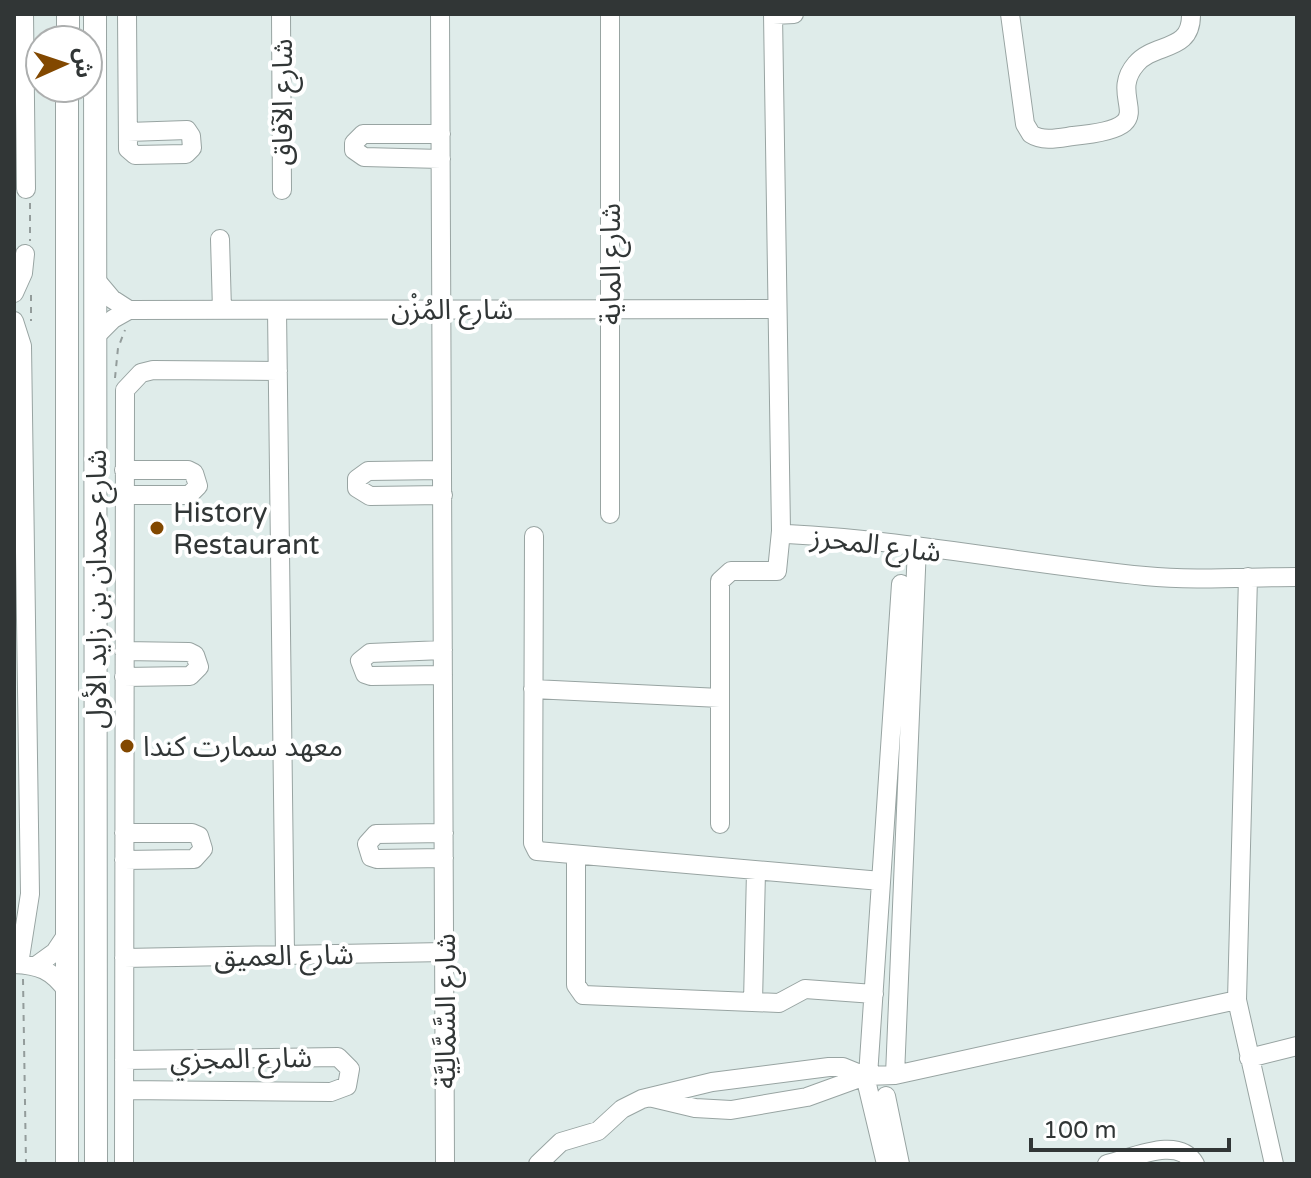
<svg xmlns="http://www.w3.org/2000/svg" width="1311" height="1178" font-family="'Varela Round','Noto Sans Arabic',sans-serif">
  <style>
    .lines { fill: none; stroke-linecap: round; stroke-linejoin: round }
    .minor-casing { stroke: #98a4a2; stroke-width: 20 }
    .major-casing { stroke: #98a4a2; stroke-width: 24 }
    .path { stroke: #939c9b; stroke-width: 2; stroke-dasharray: 6 6; stroke-linecap: butt }
    .minor { stroke: #fff; stroke-width: 18 }
    .major { stroke: #fff; stroke-width: 22 }
    .poi-dot { fill: #824800; stroke: #fff; stroke-width: 3 }
    .labels { text-anchor: middle; stroke-width: 8; stroke-linejoin: round; paint-order: stroke }
    .street-label { font-size: 28px; fill: #313636; stroke: #fff }
    .poi-label { font-size: 28px; fill: #313636; stroke: #fff; text-anchor: start }
  </style>
  <rect width="100%" height="100%" fill="#dfecea"/>
  <g class="lines">
    <g class="minor-casing">
      <path id="minor" d="M24,14l2,175
        M127,14l1,135 7,6 51,-1 6,-6 -1,-12 -4,-6 -59,2
        M281,14l1,176
        M440,14l5,1150
        M610,14v500
        M773,14l8,517 6,3c120,6 238,30 358,42 50,5 101,1 152,1
        M1010,14l15,110 6,10c12,8 28,4 42,2 97,-9 31,-35 63,-72 18,-22 56,-11 55,-50
        M773,15l21,-1
        M441,134h-78l-9,9v7l10,7 77,2
        M220,239l2,71
        M96,280l16,19 17,11
        M14,293l9,-20 2,-19
        M277,310l8,645
        M14,321l8,25 8,548 -11,70
        M96,336l17,-17 16,-9 647,-1
        M442,470l-74,1 -11,8v9l13,8 73,-1
        M124,495h65l9,-9 -4,-13 -6,-3h-64
        M534,536l-1,307 4,8 344,30
        M1248,577l-11,423 37,164
        M124,651l65,1 6,3 4,12 -9,9 -66,1
        M443,675l-72,1 -6,-2 -5,-13 10,-8 73,-3
        M533,689l187,9
        M720,824v-243l11,-10h46l4,-40
        M124,833h68l7,3 4,13 -9,10 -70,1
        M444,833l-68,1 -9,10 4,13 6,2 67,-1
        M576,856v129l7,10 196,8 26,-14 69,5
        M124,958l321,-6
        M14,964c25,1 38,6 53,27
        M37,965l18,-13 12,-18
        M753,1002l3,-131
        M1249,1058l48,-12
        M124,1060l214,-3 12,12 -3,17 -16,6 -207,-2
        M895,1075l22,-529
        M865,1076l21,88
        M868,1076l33,-492
        M886,1096l14,68
        M653,1098l42,10 36,2 76,-13 58,-21 30,-1 342,-75
        M124,1164l1,-774 16,-17 12,-3 125,1
        M538,1164l23,-22 37,-11 24,-22 20,-10 70,-17 117,-15h14l22,9
        M1107,1164c26,-6 72,-29 88,0"/>
    </g>
    <g class="major-casing">
      <path id="major" d="M95,14l1,1150
        M68,40v-26
        M67,1164v-1076"/>
    </g>
    <path class="path" d="M30,203v38
      M31,295v26
      M115,378l3,-30 7,-18
      M23,979l3,185"/>
    <use href="#minor" class="minor"/>
    <use href="#major" class="major"/>
  </g>
  <g class="poi-dot">
    <circle cx="157" cy="528" r="8"/>
    <circle cx="127" cy="746" r="8"/>
  </g>
  <g class="labels">
    <g class="street-label">
      <text transform="translate(282 102) rotate(-90)" y="10">شارع الآفاق</text>
      <text transform="translate(610 264) rotate(-90)" y="10">شارع الماية</text>
      <text x="452" y="319">شارع المُزْن</text>
      <text transform="translate(876 544) rotate(7)" y="10">شارع المحرز</text>
      <text transform="translate(96 589) rotate(-90)" y="10">شارع حمدان بن زايد الأول</text>
      <text transform="translate(284 955) rotate(-1)" y="10">شارع العميق</text>
      <text transform="translate(445 1011) rotate(-90)" y="10">شارع السَّمَّالِيَّة</text>
      <text transform="translate(241 1058) rotate(-1)" y="10">شارع المجزي</text>
    </g>
    <g class="poi-label">
      <text x="173" y="522">History<tspan x="173" dy="32">Restaurant</tspan></text>
      <text x="143" y="756">معهد سمارت كندا</text>
    </g>
  </g>
  <rect width="1311" height="1178" fill="none" stroke="#313636" stroke-width="32"/>
  <g transform="translate(64 64) rotate(87)"><circle r="38" fill="#ffffff" stroke="#adafaf" stroke-width="2"/>
  <path d="M0-6L14 30L0 20L-14 30Z" fill="#824800"/>
  <text y="-12" font-size="22" font-weight="bold" text-anchor="middle" fill="#313636">ش</text>
  </g>
  <path d="M1031 1138v12h198v-12" fill="none" stroke="#313636" stroke-width="4"/>
  <text x="1043" y="1138" font-size="24" fill="#313636" stroke="#ffffff" stroke-width="6" paint-order="stroke">100 m</text>
</svg>
